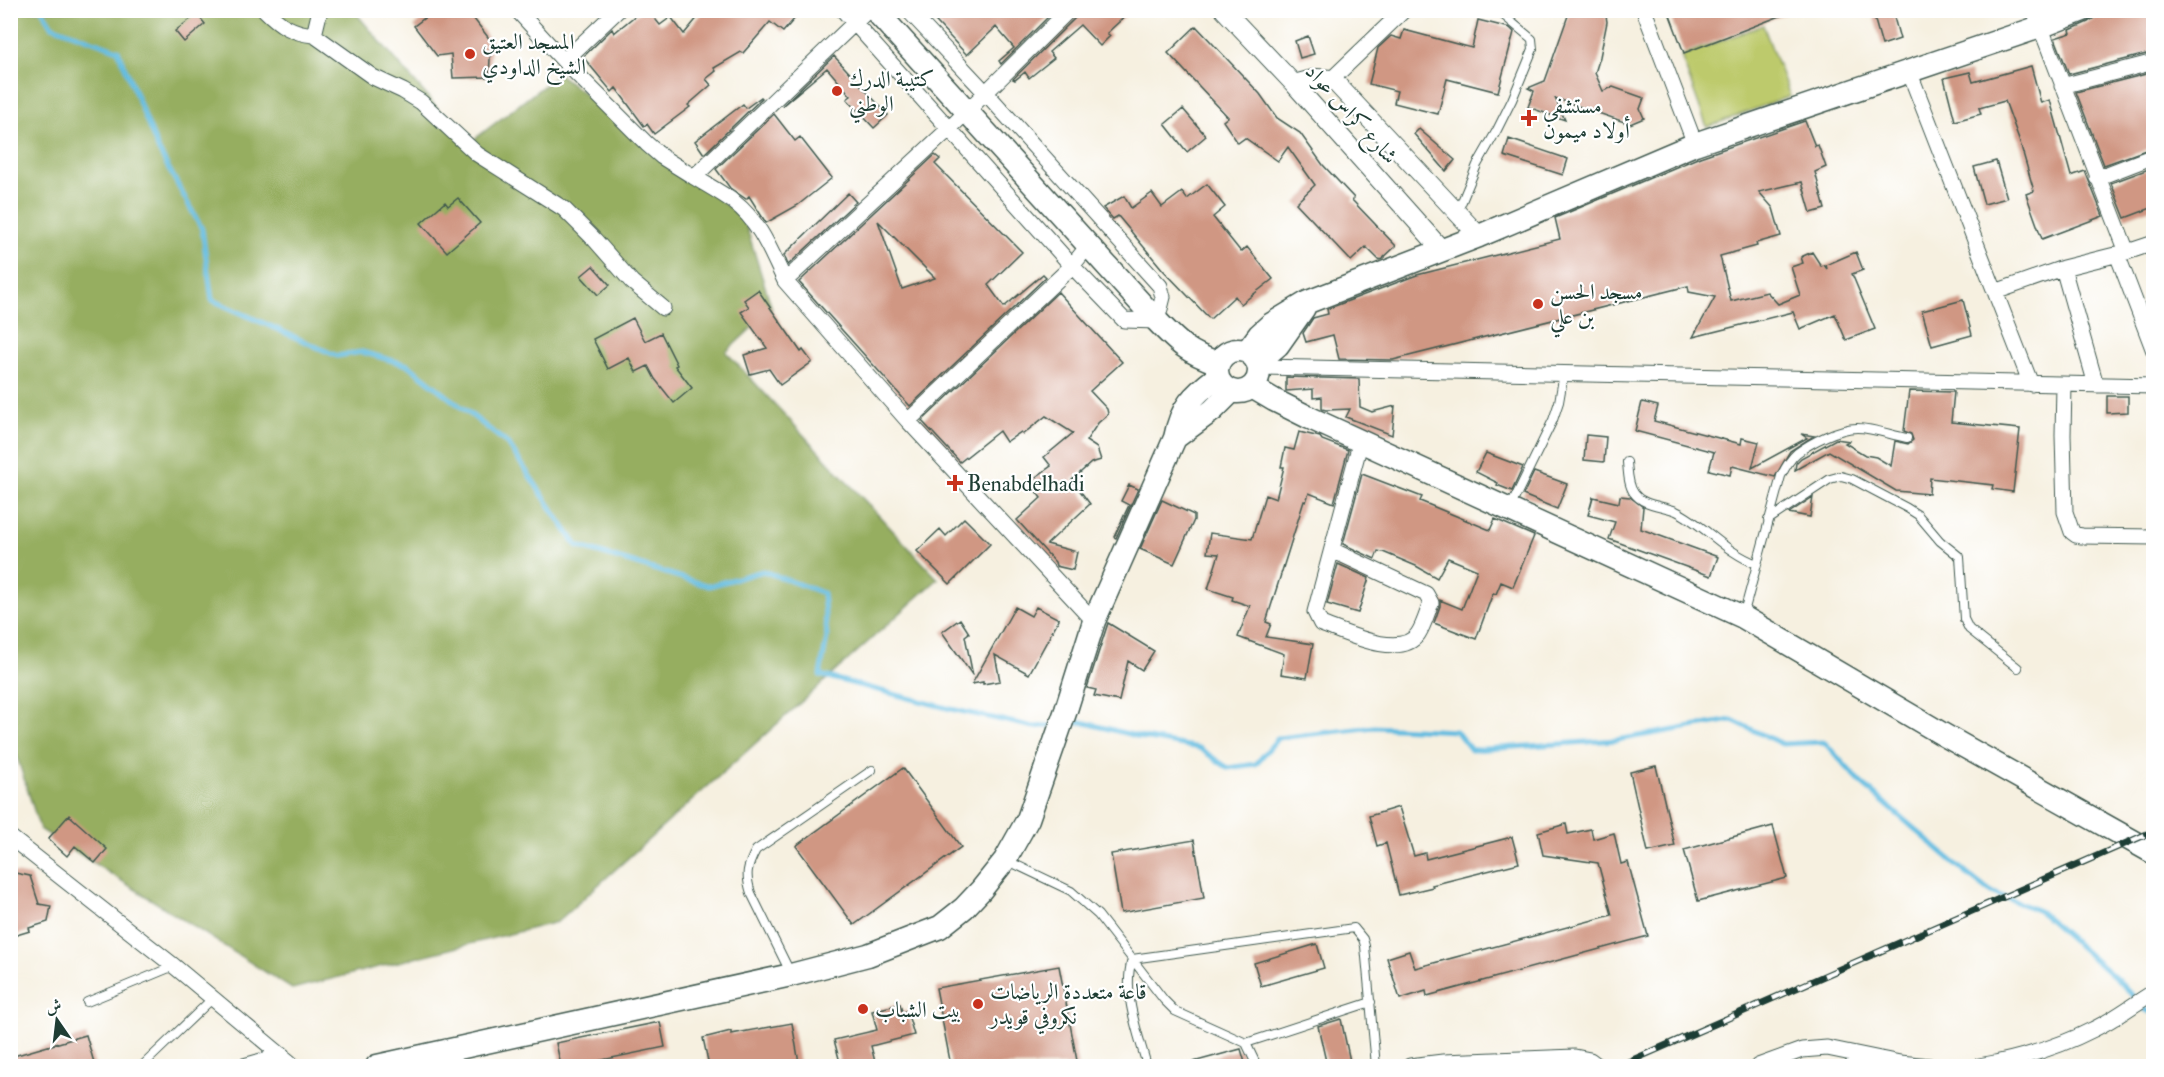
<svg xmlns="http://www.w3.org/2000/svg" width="2164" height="1077" font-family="'IM FELL Double Pica',Amiri,serif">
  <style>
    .green { fill: #bdca6c; stroke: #6e8450; stroke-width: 1.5 }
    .forest { fill: #96ae60; stroke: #5a764a; stroke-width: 1.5 }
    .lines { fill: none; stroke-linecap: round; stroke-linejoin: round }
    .stream { stroke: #62bce0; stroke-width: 5 }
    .building { fill: #d09783; fill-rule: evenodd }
    .service-casing { stroke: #3f584e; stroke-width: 10 }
    .minor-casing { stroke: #3f584e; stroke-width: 17 }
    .tertiary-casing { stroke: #3f584e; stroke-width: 20 }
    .primary-casing { stroke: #3f584e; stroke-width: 25 }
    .service { stroke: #fff; stroke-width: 8 }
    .minor { stroke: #fff; stroke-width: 15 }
    .tertiary { stroke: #fff; stroke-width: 18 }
    .primary { stroke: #fff; stroke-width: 22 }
    .rail-casing { stroke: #1f3d34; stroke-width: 7 }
    .rail { stroke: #fff; stroke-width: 4.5; stroke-dasharray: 14; stroke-linecap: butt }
    .poi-dot { fill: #c8321e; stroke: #fff; stroke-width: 2 }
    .labels { text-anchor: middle; stroke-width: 4.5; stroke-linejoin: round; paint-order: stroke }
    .poi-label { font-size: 22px; fill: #1f3d34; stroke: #fff; text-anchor: start }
    .street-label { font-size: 22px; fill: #1f3d34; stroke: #fff }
  </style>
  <rect width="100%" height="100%" fill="#fff"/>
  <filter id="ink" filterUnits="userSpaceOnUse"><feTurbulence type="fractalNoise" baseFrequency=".0167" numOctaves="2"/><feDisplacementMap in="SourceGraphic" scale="12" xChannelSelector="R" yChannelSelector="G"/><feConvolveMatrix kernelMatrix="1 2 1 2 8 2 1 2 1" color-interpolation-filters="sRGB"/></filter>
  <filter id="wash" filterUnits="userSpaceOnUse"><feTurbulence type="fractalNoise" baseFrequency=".008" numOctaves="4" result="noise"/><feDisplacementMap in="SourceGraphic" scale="24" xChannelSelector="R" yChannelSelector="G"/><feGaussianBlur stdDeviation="1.35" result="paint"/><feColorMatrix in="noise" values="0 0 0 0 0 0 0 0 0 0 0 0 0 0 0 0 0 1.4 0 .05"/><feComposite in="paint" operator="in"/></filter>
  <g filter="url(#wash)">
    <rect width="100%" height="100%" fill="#f6f0e0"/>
    <path class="green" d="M1763,25l27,71 -83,31 -26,-71z"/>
    <path class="forest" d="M10,11h344l114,133 91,-70 185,145 28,90 -46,43 212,227 -381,343 -265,67 -252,-160 -29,-91z"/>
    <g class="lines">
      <path class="stream" d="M42,10l10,16 66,24 40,99 44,80 10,71 125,56 25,-4 46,13 100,79 69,102 132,40 54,-15 60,22 4,44 -7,38 131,34 83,18 22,-2
        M1068,724l14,-2 62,16 55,10 29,20 28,-4 22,-26 96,-11 82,4 15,19 145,-10 116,-20 50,24 42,-2 36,40 107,92 22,17 50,20 83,73 24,26 8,3"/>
    </g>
    <g id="blocks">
      <path class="building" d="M435,10h32l24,31 -2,36 -36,1 -2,-24 -14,2 -23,-30z
        M642,10h6l12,15 11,-8 13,17 20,-24h98l-19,22 -13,-10 -27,31 -2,-1 -27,16 2,3 -10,8 5,6 -23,20 2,2 -36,27 -7,-10 -3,2 -28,-38 -4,4 -29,-35 29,-28 2,4z
        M925,10h130l-54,54 -2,-3 15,-13 -18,-21 -29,28z
        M1078,10h54l-25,23 3,3 -10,10 -20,-21 -31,27 5,6 -25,20 -4,-6 -10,8 -2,-1 63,-62z
        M1570,10h35l2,12 -7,35 -5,16 8,18 10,-4 31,11 -4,11 4,9 -14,6 -75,-26 10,22 -37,-13 6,-16 -6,-3 17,-7z
        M1668,10h120v3l-104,40z
        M1872,10h20l8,29 -18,6z
        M2097,10h57v42l-85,22 -14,-36 16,-5 -1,-3 18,-8 6,-4z
        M197,14l8,10 -21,18 -9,-11z
        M1478,20l32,8 4,4 -16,60 -51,-13 -9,35 -44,-11 3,-12 -28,-7 9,-36 13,-12 10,3 3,-9 68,18z
        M1196,26l64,68 17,24 23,15 23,32 31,33 -2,2 44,46 -14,13 -3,1 -13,-13 -15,14 -55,-58 19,-18 -27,-38 -10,14 -33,-23 -7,5 -15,-22 5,-4 -60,-64z
        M1308,36l6,18 -14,4 -5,-17z
        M834,56l54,59 -14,13 -27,-29 4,-3 -24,-28 -45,38z
        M2031,66l10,37 9,-3 21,76 14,-5 18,45 -61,23 -16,-45 8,-3 -15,-52 -14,-38 -26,7 2,6 -26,7 -11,-43 26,-6 3,10z
        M2154,72v75l-50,18 -28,-73z
        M761,97l1,1 -58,56 -9,-13 48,-37 3,4z
        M1183,109l23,27 -19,16 -22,-28z
        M774,114l21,27 5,-4 32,41 -34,27 -32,18 -17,-27 -3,3 -16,-11 -14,-19z
        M1805,121l10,25 3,-1 8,22 -11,5 10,37 -14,4 -9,-31 -43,10 14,16 8,28 -25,7 1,3 -37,10 11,45 36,-9 11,12 22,-9 -9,-28 12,-4 -2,-6 11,-5 9,14 3,-1 3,4 -1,-4 30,-13 7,18 -11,4 23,55 -29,11 -11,-26 -35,15 -7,-17 -100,25 22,-40 -26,-5 -1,-6 -295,74 -54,-1 -6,-24 -27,7 -3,-9 10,-15 15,-4 -1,-5 90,-34 143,-36 -5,-21 145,-61z
        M1419,129l36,31 -9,11 -32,-37z
        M1509,139l59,20 -5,16 -59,-19z
        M935,155l5,4 -5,5 87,88 -34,33 16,22 39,-33 3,3 -136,129 -111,-124zM878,221l57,57 -33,11z
        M1996,161l11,37 -23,6 -10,-37z
        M2154,167v40l-29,11 -14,-35z
        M1207,184l18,23 -12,10 28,35 6,-5 26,32 -32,25 -6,-8 -25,23 -47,-49 -45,-54 -5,3 -10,-11 21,-12 7,12 21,-15 10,14 20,-15 5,7z
        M848,193l8,9 -68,63 -4,-10z
        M458,198l22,25 -33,29 -26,-29 24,-21 3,4z
        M593,266l17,19 -12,10 -17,-19z
        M758,290l43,62 2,-2 9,12 -32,23 -11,-16 -19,5 -6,-19 23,-7 -26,-36 8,-5 -5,-7z
        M1058,292l64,70 -32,29 17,18 1,5 -10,9 -12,18 11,7 4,12 -10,3 -19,17 18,24 -43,40 30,8 -4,18 -17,-4 -1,-4 -38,-42 24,-22 -12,-16 22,-16 -7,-9 29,-24 -27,-17 -23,18 -2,-2 -15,10 -7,-11 -39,31 -38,-41z
        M1963,300l9,35 -40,11 -10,-35z
        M633,318l12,23 16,-8 16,32 -2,1 17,22 -18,15 -19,-24 -7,-13 -12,6 -7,-14 -21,11 -15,-30z
        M1286,377l73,2 1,28 12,5 23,-6 -3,29 -46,-18 4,-8 -24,1 -4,-1v-12l-9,1v-9l-27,2z
        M1909,391l45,1 -3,30 69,7 -7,63 -21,-3 1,-4 -63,-7 -1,16 -33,-3 -67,-40 -34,19 1,-7 5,-5 35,-19 13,2 -4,2 20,12 11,2 15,9 4,-25 13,3 5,-4 -2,-6 -7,-3z
        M2107,396h21v16l-21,1z
        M1642,402l16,4 -4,15 87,23 1,-6 17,4 -7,26 55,-30 -6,-4 13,2 -24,15 -15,26 -43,-11 -2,9 -21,-5 5,-18 -79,-21z
        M1299,432l21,5 2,3 26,10 -14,53 -25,-10 -3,9 -2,-1 -38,121 5,2 -5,13 47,7 -6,34 -26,-4 3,-20 -46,-17 12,-31 -18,-6 1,-3 -25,-8 11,-35 -12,-1 3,-20 42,6 13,-44 11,4 8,-32h-3l4,-19 9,2z
        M1586,435l20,2 -2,25 -20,-2z
        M1486,453l37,14 -11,24 -15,-6 1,-2 -22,-11z
        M1534,472l33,12 -10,25 -34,-14z
        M1362,474l60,23 -2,4 70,29 5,-11 39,17 -21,51 -12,-5 -5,12 -3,-1 -17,46 -42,-16 6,-17v-6l22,9 15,-39 -29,-12 -11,20 -21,-12 -33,-14 -5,-1 -3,8 -32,-15z
        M1129,485l9,4 -22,49 -2,-1 15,-32 -8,-4z
        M1620,496l10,1 13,10 -2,22 77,28 -7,19 -102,-37 6,-17 -27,-7 5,-18 26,6z
        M1813,497l-3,20 -21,-4z
        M1162,500l32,15v5l-20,44 -34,-15z
        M964,518l26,26 -40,40 -33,-33 23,-22 6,7z
        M1338,564l31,14 -11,35 -31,-9z
        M1015,607l16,9 5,-9 23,12 -30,55 -34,-19 5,26 -17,3v-2l-11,2z
        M960,619l9,14 -4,3 8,40 -31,-44z
        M1108,623l46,28 -12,19 -14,-9 -9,40 -25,-5 2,-6 -9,-2z
        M1656,766l19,80 -27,6 -18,-80z
        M903,768l58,79 -107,78 -58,-79z
        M1399,807l15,49 11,-3 1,6 86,-22 7,26 -87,22 1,2 -34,8 -13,-52 -9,3 -8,-30z
        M69,815l38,34 -12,14 -20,-17 -8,10 -19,-17z
        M1566,824l2,10 23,-5 2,10 21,-6 7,31 7,-2 20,74 -221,60 -1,-5 -26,8 -13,-41 22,-7 6,17 197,-53 -14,-52 -55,-8 -5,-23z
        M1773,826l14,52 -89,23 -14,-51z
        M1194,840l10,58 -83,15 -10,-59z
        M10,872l20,4 9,28 12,2 -3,16 -19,6 1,3 -20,6z
        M1317,944l7,24 -63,18 -7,-23z
        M1059,966l19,100h-127l-15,-78z
        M900,1004l2,8 5,-1 7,24 -43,11 5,20h-35l-7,-26 43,-10 -5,-19z
        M1341,1019l10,47h-24l-9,-40z
        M660,1022l5,25 -68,14 1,5h-37l-5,-23z
        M792,1023l7,40 -24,3h-66l-6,-28 28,-7v3z
        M86,1035l9,31h-85v-9z
        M1241,1049l5,17h-53v-4z"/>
    </g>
  </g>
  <g filter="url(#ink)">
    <use href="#blocks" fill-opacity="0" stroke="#3f584e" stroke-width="1.5"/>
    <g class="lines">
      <g class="service-casing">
        <path id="service" d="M1458,211l19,-46 20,-35 15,-30 21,-51 -1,-10 -35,-29
          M1627,462c1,10 1,23 7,31 9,13 28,12 42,18 29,14 50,42 81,53
          M1510,508l43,-88 6,-18 5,-29
          M1768,520l62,-41 11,-3 11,3 55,29 11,7 22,26 20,16 4,62 5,10 49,39
          M1743,616l38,-140c4,-8 9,-17 16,-23 15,-11 42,-25 60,-25 16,0 34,7 50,10
          M1006,860l65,31 27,24 66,85 11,11 71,32 11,23
          M791,974l-40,-81c-6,-19 -4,-26 5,-43l116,-80
          M87,1002l87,-36
          M1246,1043l125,-41
          M142,1066l71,-68
          M1147,1066c-9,-34 -25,-72 -15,-107l222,-31 9,11 2,7 11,120"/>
      </g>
      <g class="minor-casing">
        <path id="minor" d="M265,10c15,15 27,23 49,25
          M320,10l-6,25 59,42 30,14 18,11 56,52 87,55 31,31 37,42 31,26
          M517,10l47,51 54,-51
          M843,10l229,256 52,54 33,1 6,-24 -3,-11 -174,-193 -78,-83
          M1644,10l51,134
          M2034,10l93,242 27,-9
          M564,61l83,83 15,13 32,20 174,-167
          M1909,71l122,313
          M1332,79l72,-69
          M2062,86l92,-24
          M694,177c13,8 28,16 40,25 26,20 37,50 51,79l165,-153 119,-118
          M2097,178l57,-22
          M2117,254l37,97
          M2063,268l33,117
          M785,281l123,140 164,-155 16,-20
          M1995,292l68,-24 64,-16
          M1259,367l895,19
          M2064,385l-1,50 2,77 7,20 4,3 6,1 72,1
          M908,421l186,200
          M1332,550l94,44 5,9c-4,10 -7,22 -13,31 -18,26 -74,-2 -97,-10l-6,-12 46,-172
          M10,837l164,129 120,100
          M244,1066l38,-11
          M1410,1066l33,-4 132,-5 15,3 8,6
          M1758,1066l44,-16 25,-2 73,15 30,3
          M1852,1066l2,-1
          M1979,1066c40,-7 78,-18 115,-37 21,-10 40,-25 60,-37"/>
      </g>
      <g class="tertiary-casing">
        <path id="tertiary" d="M1224,10l70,74 148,166
          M1294,84l23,-6 15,1 147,157"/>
      </g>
      <g class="primary-casing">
        <path id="primary" d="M875,10l282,311c21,22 31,32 61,42
          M1217 371a21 21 0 1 1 42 0a21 21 0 1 1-42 0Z
          M1247,351l12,-16 11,-10 38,-23 171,-66 216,-92 345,-117 43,-17
          M1258,362l20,-17 26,-37
          M1252,387l22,13 36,18 433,199 201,118 210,118
          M1175,438l38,-28 19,-19
          M377,1066l414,-91 77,-20 72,-28 24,-19 17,-18 24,-30 23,-41 38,-109 28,-89 81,-183c6,-31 18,-43 42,-61"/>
      </g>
      <use href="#service" class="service"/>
      <use href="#minor" class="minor"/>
      <use href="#tertiary" class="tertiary"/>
      <use href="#primary" class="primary"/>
      <g class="rail-casing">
        <path id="rail" d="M1619,1066l535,-235"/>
      </g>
      <use href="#rail" class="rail"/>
    </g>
  </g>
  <g class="poi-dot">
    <circle cx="470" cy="54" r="6"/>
    <circle cx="837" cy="91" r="6"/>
    <path d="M1526 109h6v6h6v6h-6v6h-6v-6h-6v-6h6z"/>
    <circle cx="1538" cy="304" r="6"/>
    <path d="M952 474h6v6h6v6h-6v6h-6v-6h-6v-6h6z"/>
    <circle cx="978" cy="1004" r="6"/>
    <circle cx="863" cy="1009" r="6"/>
  </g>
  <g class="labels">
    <g class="poi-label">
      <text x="482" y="49">المسجد العتيق<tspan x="482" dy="25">الشيخ الداودي</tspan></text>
      <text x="849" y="86">كتيبة الدرك<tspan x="849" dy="25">الوطني</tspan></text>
      <text x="1543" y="113">مستشفى<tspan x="1543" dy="25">أولاد ميمون</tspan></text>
      <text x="1550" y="299">مسجد الحسن<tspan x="1550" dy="25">بن علي</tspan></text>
      <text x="967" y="491">Benabdelhadi</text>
      <text x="990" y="999">قاعة متعددة الرياضات<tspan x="990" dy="25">نكروفي قويدر</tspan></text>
      <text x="875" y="1017">بيت الشباب</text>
    </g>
    <g class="street-label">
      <text transform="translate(1352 113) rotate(48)" y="8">شارع كراس عواد</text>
    </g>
  </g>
  <rect width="2164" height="1077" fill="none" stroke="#fff" stroke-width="36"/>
  <g transform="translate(57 1020) rotate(346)" stroke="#ffffff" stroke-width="4.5" paint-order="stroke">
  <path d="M0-4.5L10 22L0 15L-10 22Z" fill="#1f3d34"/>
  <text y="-9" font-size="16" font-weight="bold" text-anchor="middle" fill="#1f3d34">ش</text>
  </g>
</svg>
